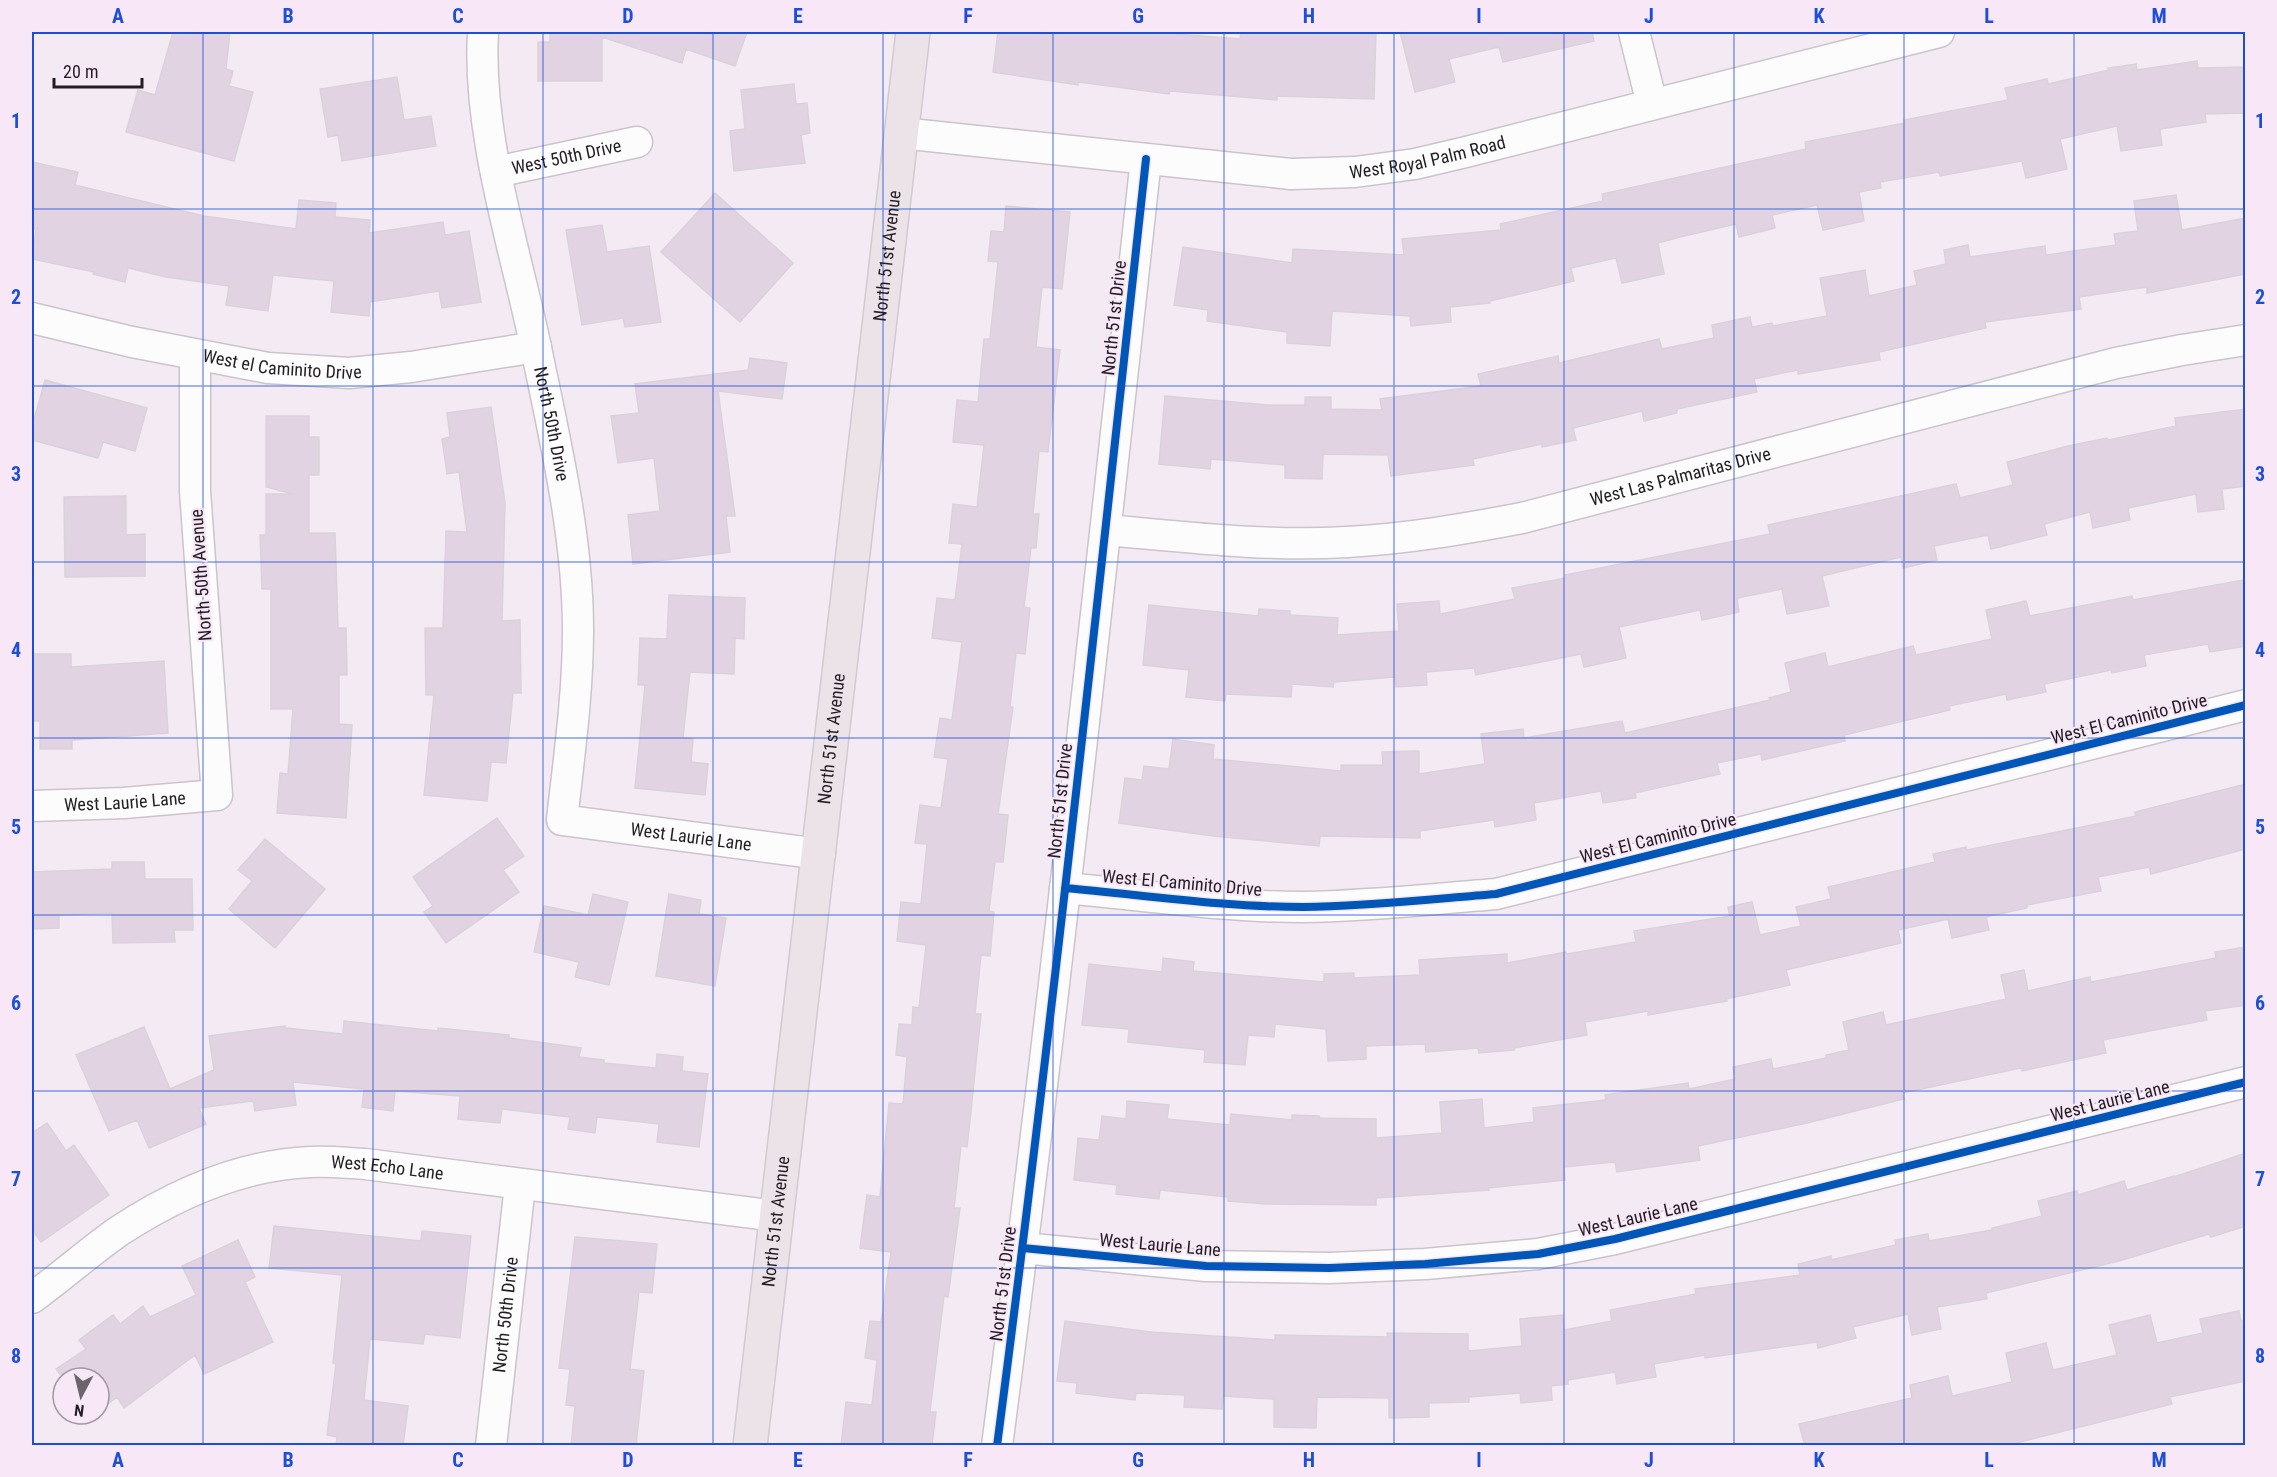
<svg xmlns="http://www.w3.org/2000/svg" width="2277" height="1477" font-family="'Roboto Condensed',sans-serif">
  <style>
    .building { fill: #e2d3e3; stroke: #dad2da; stroke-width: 1.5 }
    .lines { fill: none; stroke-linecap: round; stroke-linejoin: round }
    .street-casing { stroke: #cbc4cb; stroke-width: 33 }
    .primary-casing { stroke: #cfcbcf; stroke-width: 36 }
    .street { stroke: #fdfcfd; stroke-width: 30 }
    .primary { stroke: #ece3e9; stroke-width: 33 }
    .cycleway-casing { stroke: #f7e7f7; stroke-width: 11 }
    .cycleway { stroke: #0057b8; stroke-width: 8 }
    .grid { fill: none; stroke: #1d4ed8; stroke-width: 1.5; stroke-opacity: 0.55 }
    .labels { text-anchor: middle; stroke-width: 4.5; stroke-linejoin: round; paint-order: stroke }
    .street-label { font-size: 18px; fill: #221d23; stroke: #f7e7f7 }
    .neatline { fill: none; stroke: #1d4ed8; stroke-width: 2 }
    .grid-label { font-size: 20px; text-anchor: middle; font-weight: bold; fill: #1d4ed8 }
  </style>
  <rect width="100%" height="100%" fill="#f4eaf4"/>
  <path class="building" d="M173,32h57l-4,37 7,2 -4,15 24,6 -19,69 -108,-29 12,-42 17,5z
    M550,32h52v2v-2h145l-12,34 -49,-17 -4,14 -80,-26v44h-64v-39h12z
    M998,32h180l-1,2 63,5 1,-7h135l-2,67 -97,-3v4l-107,-9 -1,3 -91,-12v3l-85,-13z
    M1400,32h192l2,9 -91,21 -4,-15 -50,12 6,23 -40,10z
    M2197,61l1,7 48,-1v46l-41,1 1,8 -46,7 2,16 -41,6 -4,-25 -57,13 7,30 -41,9 -4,-17 -82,15 -1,-4 -59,10 1,6 -22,4 5,29 -41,9 -6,-25 -45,10 3,13 -36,9 -3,-13 -56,13 -22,6 6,31 -42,9 -6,-25 -45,10 3,13 -84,20v2l-40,4 1,15 -40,4 -1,-10 -78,-5 -2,35 -43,-3v-11l-80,-11 1,-11 -34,-5 9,-58 109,16 1,-14 111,6 -2,-16 99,-9 -1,-6 103,-23 -1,-7 204,-45 -1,-7 100,-19 -1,-3 104,-20 -3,-12 42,-9 1,5 61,-14 -1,-2 28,-4 1,6z
    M397,77l7,43 27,-4 5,30 -94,15 -4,-26 -10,2 -8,-48z
    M794,84l2,20 11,-1 3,30 -9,2 4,28 -71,8 -4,-40 15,-2 -4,-39z
    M32,162l46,10 -3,13 129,31 92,13 3,-29 37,3 -1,14 35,3 -1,13 74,-11 2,13 24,-4 12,71 -39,6 -3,-17 -69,11 -1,14 -38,-4 3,-31 -61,-6 -5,36 -42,-6 3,-19 -63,-9 -38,-9 -3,14 -32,-8 1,-2 -62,-13 4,-30 -4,-1z
    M715,193l78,70 -53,59 -79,-70z
    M2176,195l6,35 64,-12v56l-99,19v-6l-68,10 2,12 -96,13 1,6 -107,24 1,8 -82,14v-4l-44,9 3,13 -80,17v4l-33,8 -2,-10 -69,17 3,12 -34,7v-3l-69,15 1,6 -83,11 -3,-21 -65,-1 -1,25 -37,-1v-13l-74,-6 -1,10 -51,-5 6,-68 103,9h37v-8h26v12l51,1 -2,-11 101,-13 -3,-12 80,-18 1,7 100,-24 3,10 52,-11 -2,-13 38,-8 2,10 20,-4 1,3 54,-10 -7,-38 45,-8 4,26 48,-11 -3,-14 32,-7 -2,-14 24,-5 2,12 75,-11 1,9 70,-10 -2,-11 24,-3 -4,-30z
    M1006,206l64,6 -8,77 -20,-2 -6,60 24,3 -12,102 -9,-1 -6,63h6l-3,34h-5l-7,59 6,1 -5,46 -9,-1 -6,54h3l-15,107 10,1 -5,47h-8l-6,49 5,1 -4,44 -9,-1 -6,59h6l-10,97 -4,36 -6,-1 -7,62h6l-12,89 -4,-1 -14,116h6l-4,33 -15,-2v3h-76l5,-44 26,3 5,-45 -12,-2 5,-37 11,1 10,-70 -31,-4 7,-53 13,2 9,-94 14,1 4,-47 -11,-2 3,-31 13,1 1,-18 6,1 7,-63 -29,-4 4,-39 20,2 6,-60 -12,-1 5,-38 21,3 7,-49 -14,-2 6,-39 12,2 10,-78 -30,-4 5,-40 18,2 7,-56 -13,-1 4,-39 24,3 7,-62 -31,-3 4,-42 21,2 6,-63h6l8,-77 -10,-1 3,-30 13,1z
    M602,225l5,27 42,-6 12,76 -36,5 -2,-9 -41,7 -16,-95z
    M750,358l37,5 -5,36 -64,-8 17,125h-9l4,36 -97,12 -5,-49 32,-4 -6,-53 -36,5 -7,-47 28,-3 -4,-29 113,-14z
    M45,380l102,28 -12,43 -32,-9 -5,16 -66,-18v-13z
    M491,407l14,96 -3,118 18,-1 1,73h-8l-7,70 -15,-1 -4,39 -63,-6 10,-100h-8l-1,-67h18l3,-97 21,1 -8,-60 -12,2 -5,-35 8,-2 -3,-24z
    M2246,409v77l-24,3 2,20 -26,3 -2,-18 -68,14 2,12 -37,8 -3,-16 -46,12 3,11 -56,14 -3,-14 -54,11 3,14 -34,8 -2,-11 -79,19 7,30 -42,8 -5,-25 -45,9 2,14 -37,8 -2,-10 -81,17 7,31 -42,9 -3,-13 -105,21 -2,-7 -48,4 1,13 -31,2 -1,-10 -61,5 -1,5 -41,-3 -1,13 -65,-3 -1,7 -39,-4 3,-27 -46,-5 6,-60 109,11 1,-7 31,2v4l48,3 -1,17 62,-4 -2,-27 42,-3 1,13 75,-15 -3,-11 54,-10 -1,-3 205,-41 -2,-9 188,-41 4,14 53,-13 -6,-23 61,-16 39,-8 1,2 68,-14 -1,-8z
    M266,416h43v21h10v38h-10v58h26l3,95h8l1,47h-8v49l13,1 -6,93 -69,-5 3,-40 8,1 5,-65h-22v-120h-9l-2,-54h6v-41h27l-27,-7z
    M126,496v39l19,-1v42l-80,1 -1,-80z
    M2243,580l3,14v52l-36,6 -2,-8 -64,11 2,11 -34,7 -1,-3 -67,14 2,8 -39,8 -1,-6 -57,12 1,4 -106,25 1,6 -83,19 -1,-6 -44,9 3,11 -85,19 1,5 -33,5 -2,-12 -67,12 2,17 -41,7 -1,-7 -74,11v7l-100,-2 -1,10 -106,-10 -94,-13 6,-45 17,2 2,-14 25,3 4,-30 41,6 -1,14 128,12v-6h42l-1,-13 37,-1v23l66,-10 -4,-30 42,-5 1,9 98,-17 3,12 145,-33 -1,-2 22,-6 -6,-29 40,-10 3,14 85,-21 3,9 76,-16 -6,-29 40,-9 4,15 102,-20 1,4z
    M669,595l76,3 -1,41 -9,-1 -1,36 -44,-2 -7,66 10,1 -2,23 17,2 -3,31 -70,-7 10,-103h-7l2,-47 27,1z
    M32,654h39v13l93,-6 4,72 -96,7v9h-32v-28h-8z
    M2246,784v65l-95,25 -2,-7 -51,10 3,14 -74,14v3l-41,9 3,13 -37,8 -4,-19 -50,11 3,13 -115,27 4,15 -64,14 1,2 -79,14v-4l-63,11 2,13 -73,13v2l-35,3 -1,-5 -52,4 -1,-8 -59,2v13l-38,2 -2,-32 -51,-5 -1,13 -26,-2 -3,30 -41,-3 1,-12 -77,-8 1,-13 -47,-4 7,-61 73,8 1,-14 31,4 -1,9 131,11v-8l30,-1v5l66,-3 -1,-15 88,-6v9l59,-11 1,2 69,-12 -2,-11 96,-15 -2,-9 24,-5 8,33 41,-9 -5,-19 35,-8 -3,-12 107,-25 -2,-8 33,-7 1,3 169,-34 -1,-4z
    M497,818l27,38 -21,14 16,22 -73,51 -22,-31 9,-6 -20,-29z
    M265,839l60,50 -50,59 -46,-39 23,-28 -14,-11z
    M112,862h32l1,17h47l1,51h-19l1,12 -62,1 -1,-30 -53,2v13l-27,1v-57l80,-3z
    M593,894l35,8 -19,83 -34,-8 4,-15 -45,-10 10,-46 44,9z
    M669,894l32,6 -2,14 27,4 -11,68 -59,-10z
    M2246,947v58l-41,6 2,9 -104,20 3,13 -84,18 -1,-3 -119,25 2,6 -97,24 -109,23 2,14 -83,12 -2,-10 -51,5 1,13 -77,8 1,2 -113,8v7l-110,-1 -38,-3v-4l-68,-7 -1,9 -43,-5 1,-9 -43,-5 4,-42 21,2 3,-24 24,3 1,-18 42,4 -2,14 63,6 1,-11 61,6v-5l27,1 1,2 56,1v19l66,-5 -2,-31 42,-3 2,29 50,-6 -1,-14 73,-8 -1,-5 83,-12 1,6 46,-10 -2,-12 38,-8 2,10 53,-11v-3l23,-5 -6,-28 40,-10 3,13 120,-26 -5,-24 23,-5 4,21 62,-14 1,5 125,-24 -1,-6z
    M344,1021l94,10v-3l71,7v3l72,10 -2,9 25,3v3l52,5 1,-14 26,3 -1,14 26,3 -9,73 -42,-5 2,-18 -62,-7 -2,16 -27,-4 2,-12 -68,-8 -2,14 -42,-4 2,-23 -65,-5 -2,20 -31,-4 2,-18 -71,-7 3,23 -41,6 -2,-10 -54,7 7,16 -57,24 -12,-28 -28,11 -33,-76 68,-28 26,62 44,-19 -5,-34 76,-10 1,2 57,6z
    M47,1123l19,28 8,-6 35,50 -68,47 -9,-13v-96z
    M2246,1153v73l-35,11 -2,-3 -90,27 -133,32 1,6 -50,8 4,22 -29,6 -4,-21 -55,13 3,11 -38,10 -1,-6 -112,16v-3l-51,9 2,13 -39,7 -2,-12 -47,8v4l-17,2 1,14 -31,3 -1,-10 -51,4v5l-40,1v14l-40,1v-20l-72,-1 -1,31 -42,-1v-28l-51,-3 -1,13 -38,-2 1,-12 -49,-2 -1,7 -59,-7 1,-10 -20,-2 8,-60 86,11 124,8v-5l113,2 -1,-4 81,1v17l54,-5 -2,-27 43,-4 1,15 48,-9 -2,-11 86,-16 -1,-5 105,-14 -2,-11 33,-8v4l65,-15 -1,-5 33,-6 1,7 63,-11v-2l50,-12 -4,-15 39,-10 1,4 46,-14 3,9 47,-14v1z
    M274,1226l147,15 1,-10 49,5 -11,102 -35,-4 -2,10 -53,-5 -6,61 44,6 -5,40h-67l1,-9 -10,-2 9,-71 -3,-1 9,-88 -73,-7z
    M575,1237l82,7 -5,49 -13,-1 -9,77 14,2 -8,75h-65l4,-40 -9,-1 4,-36 -11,-1z
    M238,1240l17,37 -10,5 28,60 -69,32 -9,-19 -71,53 -7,-11 -18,14v-33h-36l-7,-9 30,-20 -7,-9 34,-25 7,9 23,-18 7,11 46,-22 -14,-29z
    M2239,1311l2,10 5,-1v61l-76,16 2,7 -168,42h-199l-6,-22 113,-26 -2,-13 38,-9 4,20 60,-14 -6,-29 40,-10 7,27 64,-15 -8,-30 41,-10 7,28 46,-10 -3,-14z"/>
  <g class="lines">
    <g class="street-casing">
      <g id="street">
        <path id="s1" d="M483,32c-6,103 32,215 53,316 19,92 42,188 42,282 0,64 -9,127 -16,190l258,34"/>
        <path d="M1634,32l18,72"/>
        <path id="s2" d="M901,133l390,41 64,-2 60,-8 51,-12 473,-120"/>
        <path id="s3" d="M496,172l141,-30"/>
        <path id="s4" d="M32,318l100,24 136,26 81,5 62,-6 125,-20"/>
        <path id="s5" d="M1106,530c80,7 160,17 241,12 59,-3 117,-13 175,-24l594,-155 66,-13 64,-10"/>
        <path id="s6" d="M32,806l92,-3 93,-8 -22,-304v-136"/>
        <path d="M1065,888c79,7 159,19 238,19 65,-1 129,-8 193,-13l750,-189"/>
        <path d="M1023,1248l183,18 123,2 96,-4 113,-10 77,-15 631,-157"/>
        <path id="s7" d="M32,1298c29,-21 57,-46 87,-67 58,-38 121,-66 191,-69 18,-1 37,1 55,2l412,52"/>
        <path id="s8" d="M491,1446l29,-261"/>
        <path d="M997,1446c56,-428 102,-858 149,-1287"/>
      </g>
    </g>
    <g class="primary-casing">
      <g id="primary">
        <path id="s9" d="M750,1446l163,-1414"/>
      </g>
    </g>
    <use href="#street" class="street"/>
    <use href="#primary" class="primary"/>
    <g class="cycleway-casing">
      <path id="cycleway" d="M1065,888c79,7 159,19 238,19 65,-1 129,-8 193,-13l750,-189
        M1023,1248l183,18 123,2 96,-4 113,-10 77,-15 631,-157
        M997,1446c56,-428 102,-858 149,-1287"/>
    </g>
    <use href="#cycleway" class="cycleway"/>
  </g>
  <path class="grid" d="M203,32v1414M373,32v1414M543,32v1414M713,32v1414M883,32v1414M1053,32v1414M1224,32v1414M1394,32v1414M1564,32v1414M1734,32v1414M1904,32v1414M2074,32v1414M32,209h2214M32,386h2214M32,562h2214M32,738h2214M32,915h2214M32,1091h2214M32,1268h2214"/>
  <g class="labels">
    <g class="street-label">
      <text dy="6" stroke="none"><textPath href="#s2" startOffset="530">West Royal Palm Road</textPath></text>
      <text dy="6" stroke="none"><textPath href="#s3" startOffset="72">West 50th Drive</textPath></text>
      <text dy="6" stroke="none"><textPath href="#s9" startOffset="1198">North 51st Avenue</textPath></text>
      <text transform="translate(1114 318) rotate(-84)" y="6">North 51st Drive</text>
      <text dy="6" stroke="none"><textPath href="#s4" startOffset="255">West el Caminito Drive</textPath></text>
      <text dy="6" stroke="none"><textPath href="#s1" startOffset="399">North 50th Drive</textPath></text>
      <text dy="6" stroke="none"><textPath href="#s5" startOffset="582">West Las Palmaritas Drive</textPath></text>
      <text transform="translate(201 575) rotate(-94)" y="6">North 50th Avenue</text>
      <text transform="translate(2129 719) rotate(-14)" y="6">West El Caminito Drive</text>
      <text dy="6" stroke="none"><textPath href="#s9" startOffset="712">North 51st Avenue</textPath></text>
      <text dy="6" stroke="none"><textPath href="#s6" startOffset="93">West Laurie Lane</textPath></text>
      <text transform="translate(1060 801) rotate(-84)" y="6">North 51st Drive</text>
      <text dy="6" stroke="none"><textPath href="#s1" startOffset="928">West Laurie Lane</textPath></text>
      <text transform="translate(1658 838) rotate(-14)" y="6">West El Caminito Drive</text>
      <text transform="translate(1182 883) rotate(5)" y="6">West El Caminito Drive</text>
      <text transform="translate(2110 1101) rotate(-14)" y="6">West Laurie Lane</text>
      <text dy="6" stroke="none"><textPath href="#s7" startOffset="393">West Echo Lane</textPath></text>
      <text transform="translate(1638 1217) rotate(-13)" y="6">West Laurie Lane</text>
      <text dy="6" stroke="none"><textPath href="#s9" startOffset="226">North 51st Avenue</textPath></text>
      <text transform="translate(1160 1245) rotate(5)" y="6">West Laurie Lane</text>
      <text transform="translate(1003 1284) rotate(-83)" y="6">North 51st Drive</text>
      <text dy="6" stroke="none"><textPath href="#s8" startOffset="132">North 50th Drive</textPath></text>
    </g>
  </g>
  <rect width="2277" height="1477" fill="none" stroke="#f7e7f7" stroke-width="66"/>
  <g transform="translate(81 1396) rotate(187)"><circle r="28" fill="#f7e7f7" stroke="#a296a2" stroke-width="1.5"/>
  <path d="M0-4.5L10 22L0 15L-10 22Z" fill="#6c656c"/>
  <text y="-9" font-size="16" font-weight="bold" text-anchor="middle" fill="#221d23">N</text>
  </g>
  <path d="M54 78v9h88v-9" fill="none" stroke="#221d23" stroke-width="3"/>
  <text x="63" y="78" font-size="18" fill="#221d23" stroke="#f7e7f7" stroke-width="4.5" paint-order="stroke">20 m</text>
  <rect x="33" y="33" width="2211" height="1411" class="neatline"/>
  <g class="grid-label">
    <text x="118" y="23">A</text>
    <text x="288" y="23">B</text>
    <text x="458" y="23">C</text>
    <text x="628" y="23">D</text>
    <text x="798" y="23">E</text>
    <text x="968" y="23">F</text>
    <text x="1138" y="23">G</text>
    <text x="1309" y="23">H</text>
    <text x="1479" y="23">I</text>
    <text x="1649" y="23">J</text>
    <text x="1819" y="23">K</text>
    <text x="1989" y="23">L</text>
    <text x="2159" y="23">M</text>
    <text x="16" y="128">1</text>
    <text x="2260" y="128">1</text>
    <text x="16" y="304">2</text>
    <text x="2260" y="304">2</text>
    <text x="16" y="481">3</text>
    <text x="2260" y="481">3</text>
    <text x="16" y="657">4</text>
    <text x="2260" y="657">4</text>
    <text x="16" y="834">5</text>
    <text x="2260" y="834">5</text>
    <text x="16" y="1010">6</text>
    <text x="2260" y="1010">6</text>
    <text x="16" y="1186">7</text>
    <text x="2260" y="1186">7</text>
    <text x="16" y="1363">8</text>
    <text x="2260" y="1363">8</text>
    <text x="118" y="1467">A</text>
    <text x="288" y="1467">B</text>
    <text x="458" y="1467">C</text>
    <text x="628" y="1467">D</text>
    <text x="798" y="1467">E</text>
    <text x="968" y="1467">F</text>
    <text x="1138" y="1467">G</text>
    <text x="1309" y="1467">H</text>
    <text x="1479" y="1467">I</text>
    <text x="1649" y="1467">J</text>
    <text x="1819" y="1467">K</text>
    <text x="1989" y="1467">L</text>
    <text x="2159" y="1467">M</text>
  </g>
</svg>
